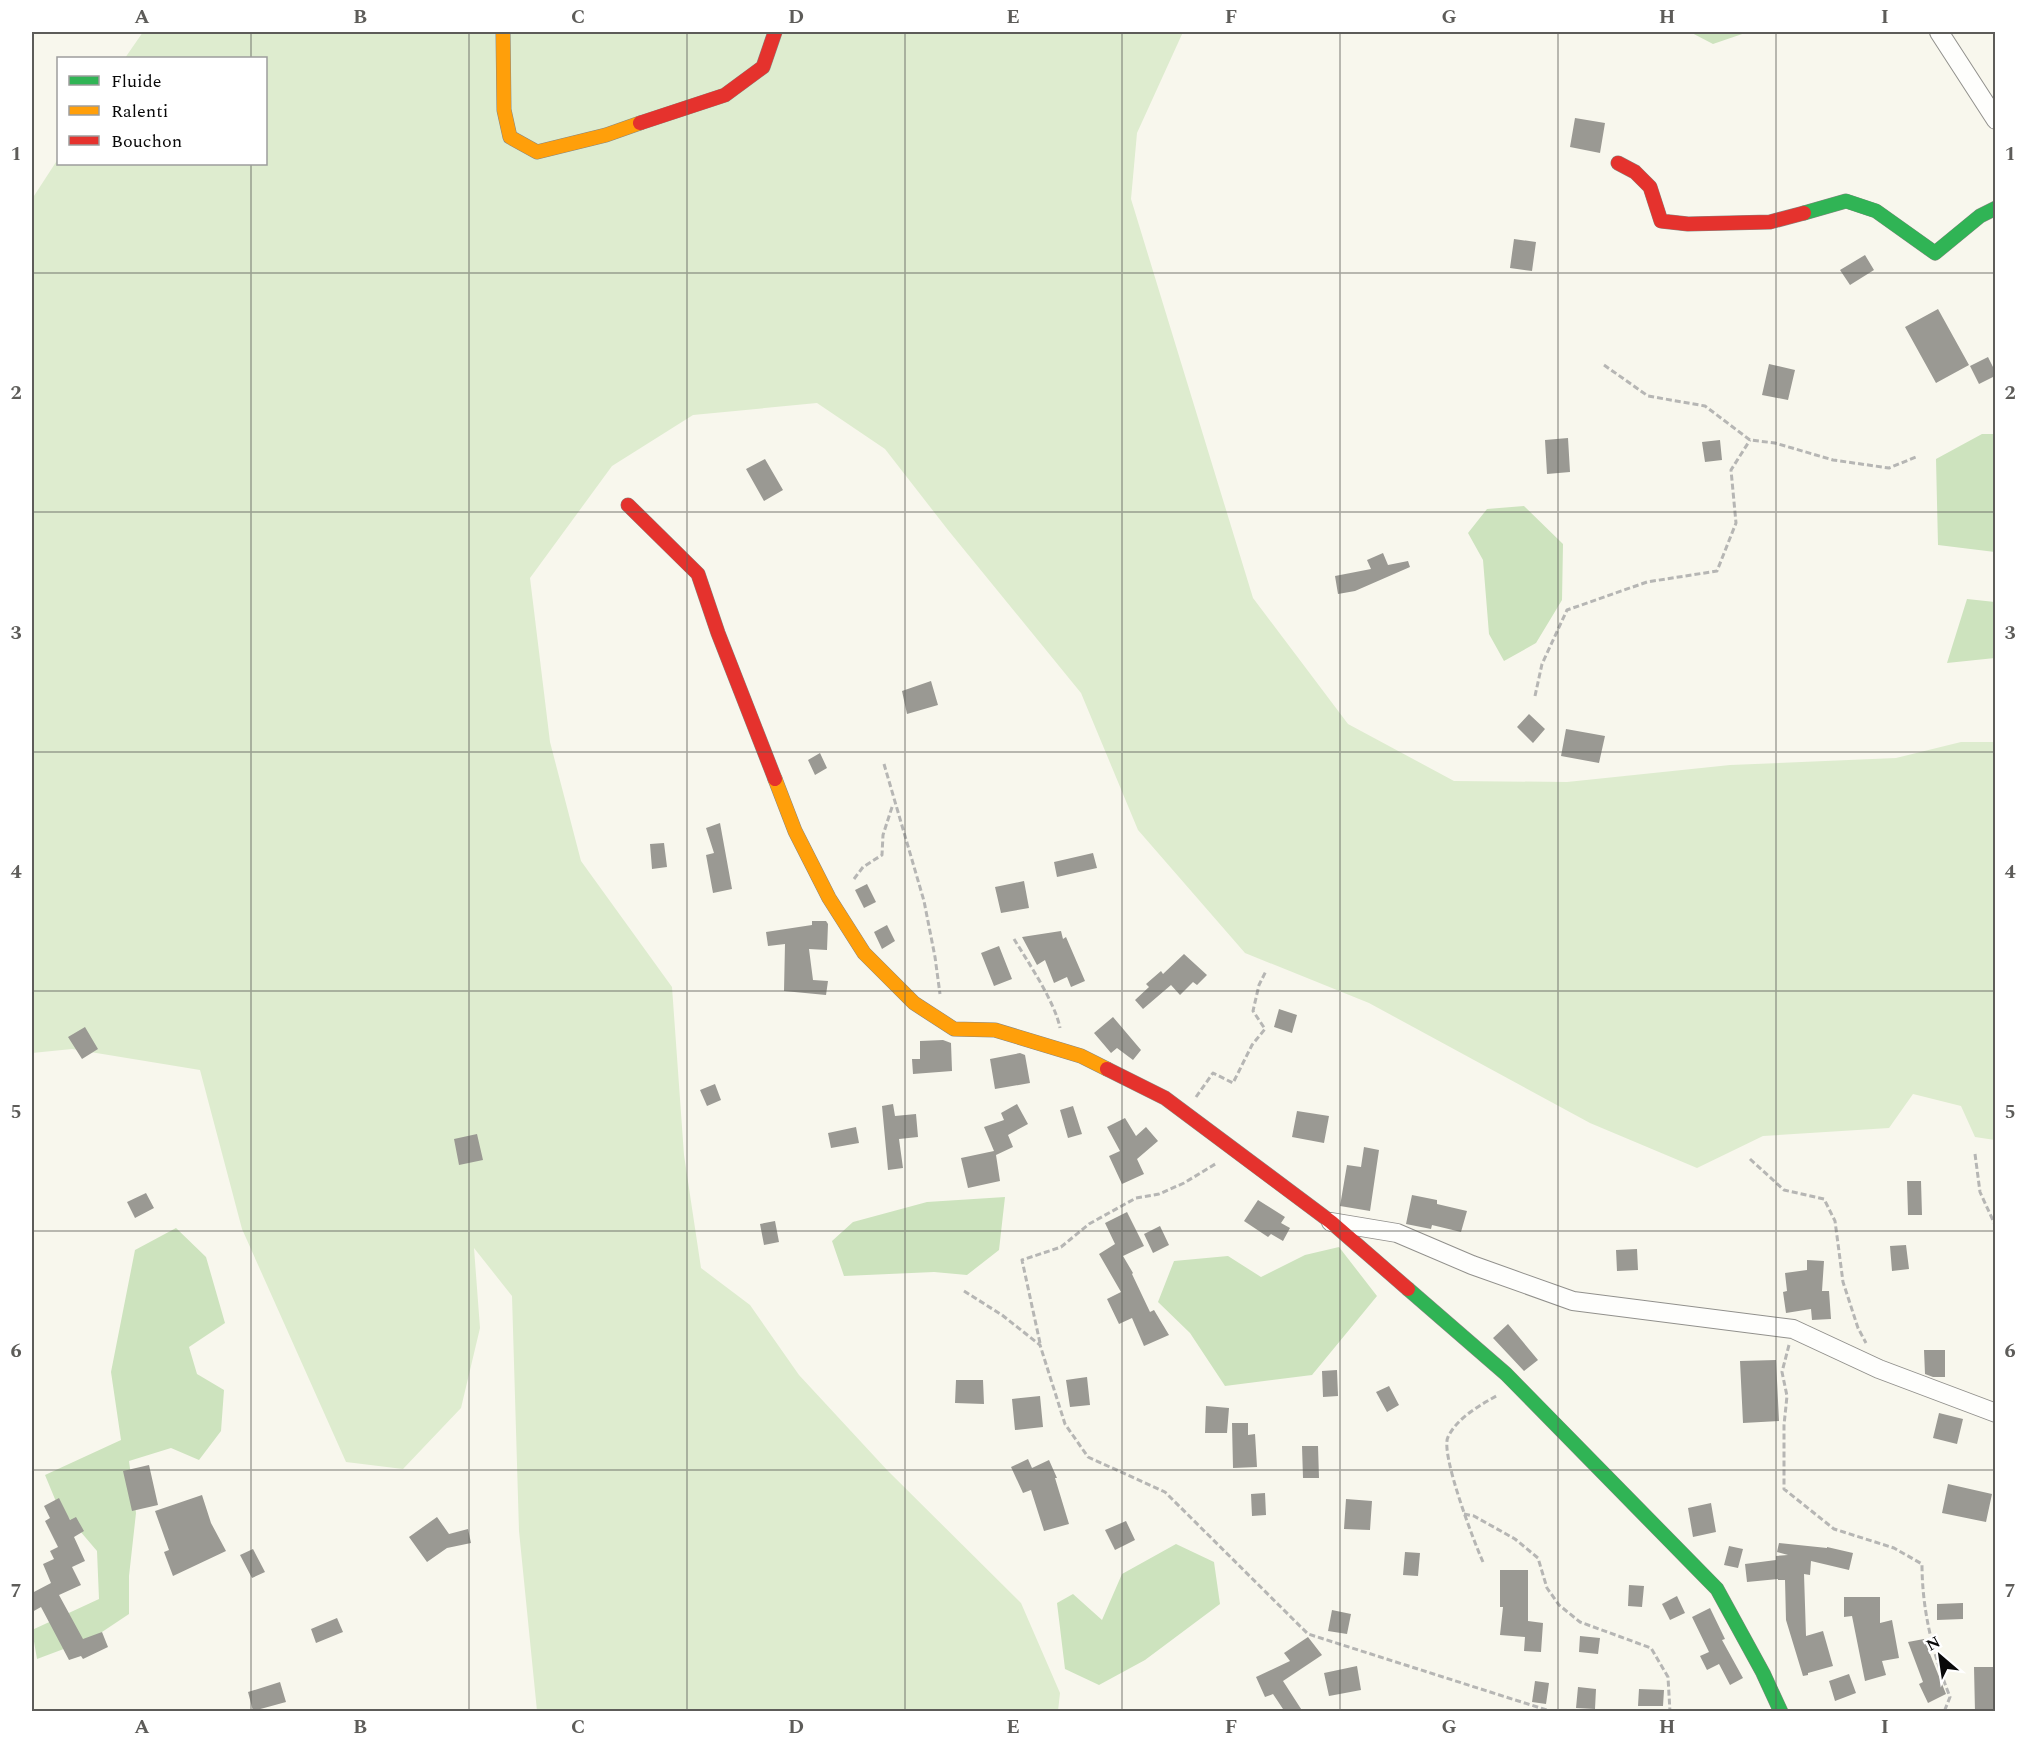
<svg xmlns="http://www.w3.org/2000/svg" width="2027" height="1743" font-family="Spectral,serif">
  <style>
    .green { fill: #deeccf }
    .forest { fill: #cde3be }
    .building { fill: #9a9993 }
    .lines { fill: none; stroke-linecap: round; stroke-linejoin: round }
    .street-casing { stroke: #91908c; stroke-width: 20 }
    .fast-casing { stroke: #878782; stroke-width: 15 }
    .slow-casing { stroke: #878782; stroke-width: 15 }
    .jam-casing { stroke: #878782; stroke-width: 15 }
    .path { stroke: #b6b6b4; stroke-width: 3; stroke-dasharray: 6 3; stroke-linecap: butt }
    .street { stroke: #fefefc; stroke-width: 18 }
    .fast { stroke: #30b455; stroke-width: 14 }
    .slow { stroke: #ff9f0a; stroke-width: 14 }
    .jam { stroke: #e5322d; stroke-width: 14 }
    .grid { fill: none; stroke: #5d5c59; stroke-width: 1.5; stroke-opacity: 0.55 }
    .neatline { fill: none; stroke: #5d5c59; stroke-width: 2 }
    .grid-label { font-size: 20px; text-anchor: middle; font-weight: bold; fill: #5d5c59 }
  </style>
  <rect width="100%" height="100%" fill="#f8f7ed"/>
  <path class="green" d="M143,32h1040l-46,101 -6,66 122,399 95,126 106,57 113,1 163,-17 166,-7 65,-16h34v398l-20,-3 -14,-31 -48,-12 -24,34 -126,8 -66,32 -107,-45 -221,-120 -124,-50 -107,-123 -57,-137 -133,-163 -63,-81 -68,-46 -124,12 -81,51 -82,112 20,164 31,119 91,126 12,168 17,113 49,37 49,70 88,95 134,133 39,90 -2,18h-521l-18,-180 -7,-235 -38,-48 6,80 -19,80 -58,61 -57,-7 -104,-233 -42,-159 -128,-21 -40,4v-854l26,-40v5h208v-106h-141z"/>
  <path class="forest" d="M1690,32h58l-35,12z
    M1982,434h13v118l-57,-7 -2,-86z
    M1524,506l39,38 -1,56 -26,43 -32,18 -15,-27 -6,-74 -15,-27 19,-24z
    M1967,599l28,3v56l-48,5z
    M1005,1197l-6,53 -32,25 -33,-3 -90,4 -12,-35 21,-19 74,-20z
    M176,1228l30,29 19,66 -36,24 8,27 27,16 -3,41 -22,29 -28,-12 -42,13 7,52 -7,63v38l-36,24 -56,21 -5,-29 67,-31 -2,-48 -40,-47 -12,-29 76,-35 -10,-68 24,-122z
    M1339,1247l38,49 -65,79 -87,11 -35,-53 -32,-31 16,-41 54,-5 33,21 44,-22z
    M1176,1544l38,18 6,42 -75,56 -46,25 -34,-16 -8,-66 16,-9 29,26 20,-46z"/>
  <path class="building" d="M1575,118l30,5 -5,30 -30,-6z
    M1514,239l22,3 -4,29 -22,-3z
    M1865,255l9,15 -24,15 -10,-15z
    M1938,309l31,56 -33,18 -31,-56z
    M1988,357l7,14v5l-16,8 -9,-18z
    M1769,364l26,6 -7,30 -26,-5z
    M1568,438l2,34 -23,2 -2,-34z
    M1720,440l2,20 -17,2 -3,-20z
    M765,459l18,31 -19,11 -18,-32z
    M1383,553l5,12 20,-4 2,6 -55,24 -17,3 -3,-18 36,-7 -4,-9z
    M931,681l7,24 -31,9 -5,-23z
    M1529,714l16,15 -12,14 -16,-16z
    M1566,729l39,7 -6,27 -38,-7z
    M820,753l7,15 -12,7 -7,-15z
    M720,823l12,66 -19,4 -7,-38 8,-2 -8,-25z
    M664,843l3,24 -15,2 -2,-25z
    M1093,853l4,15 -40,9 -3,-15z
    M1024,881l5,27 -28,5 -6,-26z
    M867,884l9,18 -12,6 -9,-18z
    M812,921h14l2,3 -1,26 -18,-1 4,31 15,1 -2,14 -42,-4 1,-47 -17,2 -2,-14 46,-7z
    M887,925l8,16 -13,8 -8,-17z
    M1061,931l2,8 3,-2 19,44 -14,6 -4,-10 -13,6 -9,-23 -8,5 -15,-28z
    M999,946l13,33 -18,7 -13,-33z
    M1184,954l23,21 -10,10 -4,-3 -13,13 -9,-10 -28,24 -8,-9 14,-13 -3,-3 15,-13 2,3z
    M1279,1009l18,6 -5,18 -18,-6z
    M1113,1017l28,33 -8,10 -16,-12 -6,5 -17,-20z
    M85,1027l13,22 -16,10 -14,-22z
    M943,1040l8,3 1,28 -39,3 -1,-15h8v-18z
    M1020,1053l5,2 5,28 -35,6 -5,-30z
    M715,1084l6,16 -14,6 -7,-16z
    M893,1104l2,12 21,-2 2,23 -19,2 4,29 -15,2 -6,-64z
    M1017,1104l11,20 -20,11 5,12 -17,8 4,26 -32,7 -7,-30 33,-7 -10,-24 20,-7 -3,-7z
    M1073,1106l9,28 -14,4 -8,-28z
    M1297,1111l32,5 -5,27 -32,-6z
    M1125,1118l11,18 10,-9 12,14 -21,18 7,15 -22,10 -13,-28 11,-5 -13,-24z
    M856,1127l3,16 -28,5 -3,-15z
    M477,1134l6,26 -24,5 -5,-26z
    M1364,1147l15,3 -9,61 -30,-5 7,-41 14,2z
    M1907,1181h14l1,34h-14z
    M146,1193l8,15 -19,10 -8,-16z
    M1412,1195l25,5v4l30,7 -6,21 -29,-7 -1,4 -25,-5z
    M1258,1200l27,17 -4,6 9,5 -7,13 -12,-7 -3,3 -24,-16z
    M1127,1212l17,34 -21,10 10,17 -1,1 18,38 4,-2 15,25 -25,11 -12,-28 -13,6 -12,-25 14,-7 -22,-38 16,-10 -10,-21z
    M775,1221l4,21 -15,3 -4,-21z
    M1160,1226l9,19 -16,8 -9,-19z
    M1906,1245l3,24 -17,2 -2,-25z
    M1637,1249l1,21 -21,1 -1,-21z
    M1807,1260l17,1 -2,30h7l2,28 -19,1 -1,-11 -25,4 -3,-21 4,-1 -2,-18 22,-3z
    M1508,1324l30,36 -14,11 -31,-33z
    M1924,1350h21v27h-12l-8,-3z
    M1776,1360l3,61 -36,2 -3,-62z
    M1337,1370l1,26 -15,1 -1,-26z
    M1087,1377l3,28 -20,2 -4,-27z
    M956,1380h27l1,24 -29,-1z
    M1389,1386l10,19 -12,7 -11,-20z
    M1040,1396l3,31 -28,3 -3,-31z
    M1206,1406l23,2 -2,25h-22z
    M1939,1413l24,6 -6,25 -24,-6z
    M1232,1423h16v12l7,-1 2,33 -24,1z
    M1302,1446h16l1,32h-16z
    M1028,1459l4,9 17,-8 8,18h-2l14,46 -25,7 -13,-41 -8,3 -12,-26z
    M149,1465l9,40 -26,6 -9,-40z
    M1948,1484l44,10 -6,28 -44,-9z
    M1265,1493l1,22 -14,1 -1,-22z
    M202,1495l9,28 15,28 -53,25 -9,-24 5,-2 -14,-39z
    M59,1498l11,22 6,-3 8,14 -10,6 11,24 -13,6 9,18 -22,10 24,44 19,-7 6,15 -25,12 -2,-3 -12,4 -28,-53 -9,5v-19l19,-10 -8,-19 11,-5 -4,-8 8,-4 -13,-26 5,-3 -6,-12z
    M1346,1499l26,2 -2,29 -26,-1z
    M1711,1503l5,29 -23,5 -5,-29z
    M437,1517l12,17 19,-5 3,14 -24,5 -20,14 -18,-25z
    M1126,1521l9,19 -20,10 -10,-20z
    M1779,1543l48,5v-1l26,6 -4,17 -38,-9 -1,14 -6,-1 2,62 17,-5 10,35 -25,7v2l-5,1 -17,-56 -1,-40h-7v-1l-31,3 -2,-18 31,-4v-4l12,-1 -11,-3z
    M1729,1546l14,3 -5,19 -14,-3z
    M253,1549l12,23 -13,6 -12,-23z
    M1405,1552l15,1 -2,23 -15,-1z
    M1500,1570h28v51l15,2 -2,29 -17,-1 1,-14 -25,-2 3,-28h-3z
    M1629,1585l15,1 -2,21 -14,-1z
    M1677,1596l8,17 -15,7 -8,-16z
    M1844,1597h36v26l12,-3 7,38 -17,3 4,14 -21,6 -13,-65 -8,1z
    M1963,1603v16l-26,1v-16z
    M1710,1608l15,31 -3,1 21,38 -13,7 -11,-21 -12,6 -7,-14 9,-4 -17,-35z
    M1332,1610l19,4 -4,20 -19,-3z
    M337,1618l6,14 -27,11 -5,-14z
    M1580,1636l20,2 -2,16 -19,-2z
    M1308,1637l14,18 -39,26 20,31h-18l-12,-18 -8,3 -9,-20 34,-16 -6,-8z
    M1924,1639l22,55 -18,9 -9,-19 4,-2 -15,-40z
    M1357,1666l4,24 -32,6 -5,-23z
    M1974,1667h21v45h-20z
    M1849,1674l7,19 -21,8 -6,-20z
    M1535,1681l14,2 -3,21 -14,-2z
    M280,1682l6,20 -33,9 -5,-19z
    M1578,1687l18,2 -1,20 -19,-1z
    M1639,1689l25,1 -1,16h-25z"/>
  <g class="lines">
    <g class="street-casing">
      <path id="street" d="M1939,32l57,88
        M1331,1222l66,11 75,32 101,36 220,28 86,40 117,44"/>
    </g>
    <g class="fast-casing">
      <path id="fast" d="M1804,213l42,-12 30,10 59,42 45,-37 16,-8
        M1408,1289l98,85 211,215 46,84 18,39"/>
    </g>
    <g class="slow-casing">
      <path id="slow" d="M503,32l1,78 6,27 27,15 69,-17 34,-12
        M775,779l20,52 34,67 35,55 50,50 40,26 41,1 86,26 26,13"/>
    </g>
    <g class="jam-casing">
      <path id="jam" d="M640,123l85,-28 38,-28 12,-35
        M1618,163l17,9 15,15 11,34 27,3 82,-2 34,-9
        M628,505l70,69 20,59 57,146
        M1107,1069l58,29 166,124 77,67"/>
    </g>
    <path class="path" d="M1604,365l44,31 57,10 45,34 25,3 58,17 56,8 27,-11
      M1535,696l7,-32 25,-54 80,-28 70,-11 19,-48 -5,-53 19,-30
      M884,764l40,137 11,56 5,37
      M854,879l9,-12 19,-12 1,-20 10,-31
      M1014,939c14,23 41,63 46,89
      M1196,1097l17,-24 20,10 19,-38 13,-16 -12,-18 6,-26 7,-14
      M1975,1154l5,38 16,35
      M1750,1159l34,31 40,9 11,22 8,61 15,46 8,15
      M964,1291l38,24 38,30 25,79 23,33 77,35 143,142 245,78
      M1040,1343l-18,-83 39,-13 28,-23 47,-26 23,-4 25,-11 33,-20
      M1789,1345l-7,27 5,24 -3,29v64l50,40 60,19 28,16c0,47 11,90 28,133l-6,15
      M1464,1514l10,2 41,23 23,19 9,30 12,17 21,17 71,26 17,29 2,35
      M1483,1562c-9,-20 -43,-109 -35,-125 9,-19 32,-32 50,-42"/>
    <use href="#street" class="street"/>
    <use href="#fast" class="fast"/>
    <use href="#slow" class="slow"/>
    <use href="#jam" class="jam"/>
  </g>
  <path class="grid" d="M251,32v26M469,32v1680M687,32v1680M905,32v1680M1122,32v1680M1340,32v1680M1558,32v1680M1776,32v1680M251,164v1548M32,273h1964M32,512h1964M32,752h1964M32,991h1964M32,1231h1964M32,1470h1964"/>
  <rect width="2027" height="1743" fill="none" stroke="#ffffff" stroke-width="66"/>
  <rect x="57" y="57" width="210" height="108" fill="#ffffff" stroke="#9d9d9d" stroke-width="1.5"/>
  <rect x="69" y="76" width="30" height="9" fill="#30b455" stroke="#9d9d9d" stroke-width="1.5"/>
  <text x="111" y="87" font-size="18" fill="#090909">Fluide</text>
  <rect x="69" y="106" width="30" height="9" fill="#ff9f0a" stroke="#9d9d9d" stroke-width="1.5"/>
  <text x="111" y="117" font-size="18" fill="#090909">Ralenti</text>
  <rect x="69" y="136" width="30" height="9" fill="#e5322d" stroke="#9d9d9d" stroke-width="1.5"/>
  <text x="111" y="147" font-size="18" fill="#090909">Bouchon</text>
  <g transform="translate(1940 1656) rotate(331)" stroke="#ffffff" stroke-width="4.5" paint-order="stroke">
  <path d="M0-4.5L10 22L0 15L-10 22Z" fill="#090909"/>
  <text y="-9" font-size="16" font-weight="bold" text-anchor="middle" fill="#090909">N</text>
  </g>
  <rect x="33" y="33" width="1961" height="1677" class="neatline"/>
  <g class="grid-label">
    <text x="142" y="23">A</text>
    <text x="360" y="23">B</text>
    <text x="578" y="23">C</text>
    <text x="796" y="23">D</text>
    <text x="1013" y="23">E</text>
    <text x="1231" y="23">F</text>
    <text x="1449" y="23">G</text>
    <text x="1667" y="23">H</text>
    <text x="1885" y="23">I</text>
    <text x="16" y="160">1</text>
    <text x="2010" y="160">1</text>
    <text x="16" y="399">2</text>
    <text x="2010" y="399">2</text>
    <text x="16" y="639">3</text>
    <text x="2010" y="639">3</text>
    <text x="16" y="878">4</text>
    <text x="2010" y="878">4</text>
    <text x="16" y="1118">5</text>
    <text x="2010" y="1118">5</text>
    <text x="16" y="1357">6</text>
    <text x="2010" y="1357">6</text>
    <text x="16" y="1597">7</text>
    <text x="2010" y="1597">7</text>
    <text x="142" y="1733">A</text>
    <text x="360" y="1733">B</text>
    <text x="578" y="1733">C</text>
    <text x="796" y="1733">D</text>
    <text x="1013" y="1733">E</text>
    <text x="1231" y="1733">F</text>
    <text x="1449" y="1733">G</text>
    <text x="1667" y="1733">H</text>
    <text x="1885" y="1733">I</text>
  </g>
</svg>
